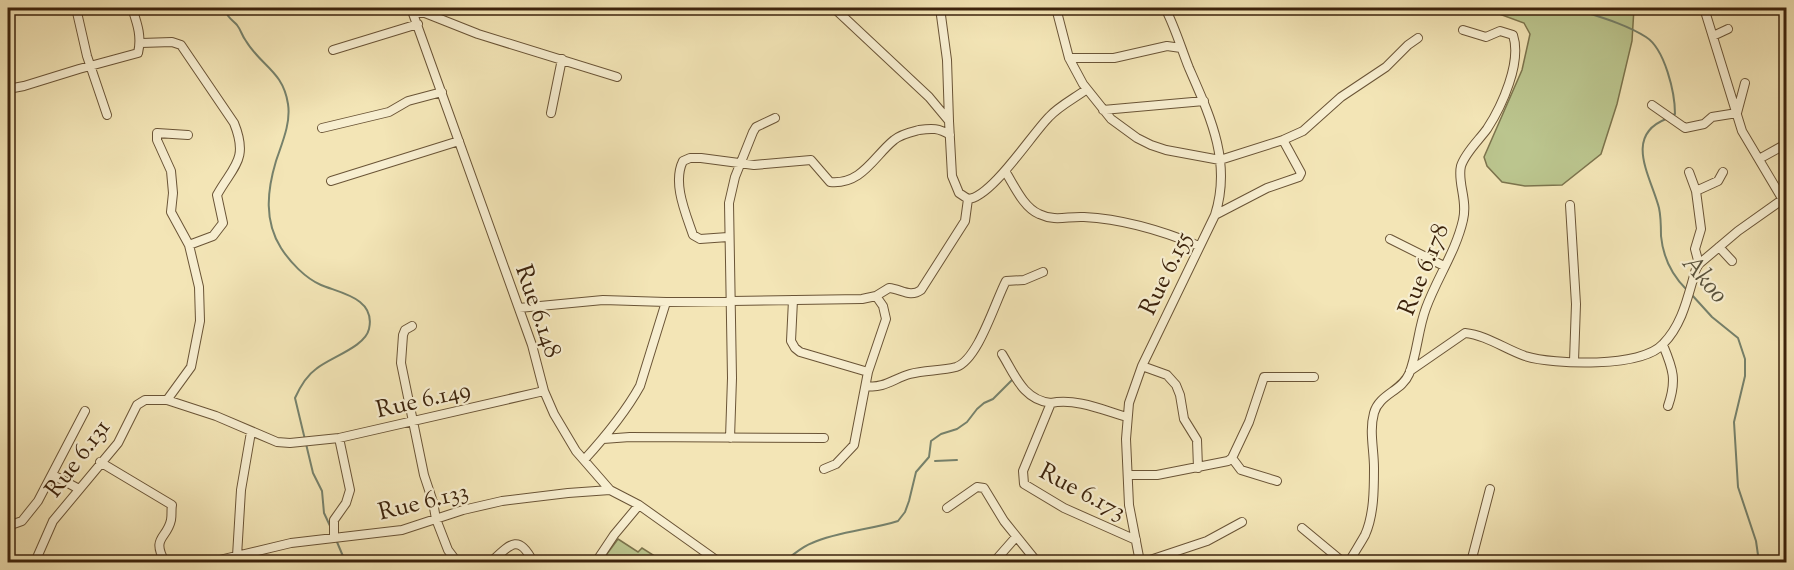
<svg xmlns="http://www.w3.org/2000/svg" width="1794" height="570" font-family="'Sorts Mill Goudy',serif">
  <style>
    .green { fill: #bbc58e; stroke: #7c744d; stroke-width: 1.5 }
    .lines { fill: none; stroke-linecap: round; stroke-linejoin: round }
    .stream { stroke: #76816b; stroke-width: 2 }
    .minor-casing { stroke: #6a5436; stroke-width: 10 }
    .minor { stroke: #f7eed0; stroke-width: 8 }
    .labels { text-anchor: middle; stroke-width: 4.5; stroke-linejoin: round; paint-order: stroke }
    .street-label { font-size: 24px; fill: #3c230c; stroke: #f7eed0 }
    .water-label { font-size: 26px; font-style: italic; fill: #59523c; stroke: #f7eed0 }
  </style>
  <rect width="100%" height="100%" fill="#f3e5b6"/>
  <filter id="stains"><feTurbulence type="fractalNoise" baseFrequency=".00333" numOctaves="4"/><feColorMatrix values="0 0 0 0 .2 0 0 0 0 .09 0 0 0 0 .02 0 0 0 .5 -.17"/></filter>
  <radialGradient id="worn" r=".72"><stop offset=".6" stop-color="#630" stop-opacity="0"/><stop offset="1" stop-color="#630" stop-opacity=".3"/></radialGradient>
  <path class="green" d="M1483,8h151l-2,33 -15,63 -16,50 -39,31 -37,1 -23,-4 -15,-16 -3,-9 38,-87 8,-36 -6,-11z
    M618,539l20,13 4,-4 19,12 -1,2h-59z"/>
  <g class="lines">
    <path class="stream" d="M225,8c1,8 6,11 12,17 4,5 5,11 9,16 15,25 37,30 42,63 3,19 -6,39 -12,57 -9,30 -12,60 5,87 9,14 24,30 40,37 19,8 55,13 48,44 -4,18 -38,28 -53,40 -10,7 -16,18 -21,29l18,75 9,18 2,22 7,15
      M1572,8c24,8 52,15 74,29 19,12 29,56 29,77l-4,2
      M1666,119c-43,17 -15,58 -7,89 2,9 2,18 2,28 2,21 10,38 25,53
      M1692,295l20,22 26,21 7,21v17l-11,46 4,65 18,54 3,21
      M935,461l22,-1
      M337,542l8,19 4,1
      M757,562l15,-3 12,2c10,-6 17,-14 28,-18 27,-12 58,-13 86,-22l7,-9 4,-11 7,-29 13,-15 2,-16 10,-7 16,-5 10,-7 10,-13 7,-6 9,-4 19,-19"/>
    <g class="minor-casing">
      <path id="minor" d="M76,8l11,48 20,59
        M411,8l121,337 12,46 10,23 22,37 34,39 29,15 80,57
        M834,8l95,89 20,24 3,55 7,17 9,6c23,-1 64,-65 81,-82 10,-11 26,-19 38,-28
        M940,8l7,52 2,61
        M1056,8l13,50 14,26 28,35 26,19 14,7 15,5 54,10 63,-20 20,-9 38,-34 45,-30 22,-22 10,-7
        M1704,8l38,123 44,74
        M413,13h12l53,21 139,43
        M1713,36l15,-7
        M141,43l31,-1 9,3 53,78c15,37 -1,43 -17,72l6,28 -10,13 -24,9
        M333,50l85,-26
        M1069,58h45l53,-12 14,2
        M8,89l16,-3 55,-17 59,-16c4,-17 -1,-30 -6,-45
        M1652,105l33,23 19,-4 8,-7 25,-4 8,-30
        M1103,110l101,-9
        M551,113l11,-54
        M322,128l67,-16 19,-11 34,-9
        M1759,159l27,-15
        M1005,171c9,14 18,36 34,43 17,8 28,2 45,3 39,2 79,14 115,29
        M1689,172l7,19
        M331,181l128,-40
        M1570,205l6,99 -2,57
        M1215,215l52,-27 32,-11 2,-4 -18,-33
        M728,237l-28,2 -7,-4c-7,-21 -21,-52 -10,-74l7,-3h11l53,7 57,-5 19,22c32,3 44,-26 64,-42 7,-6 17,-8 25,-10 13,-2 20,-2 31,5
        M1390,239l54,27
        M1719,247l13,14
        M1699,264l-4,-15 6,-20 -5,-38 22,-10 5,-9
        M793,300l-2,41 4,7 5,4 68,20
        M519,308l84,-8 63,2 196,-3 14,-3 13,-8c12,1 21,10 32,2l44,-69 3,-22
        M412,326l-7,4 -2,5 -2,28 23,112 9,27 3,17 12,31 9,12
        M1663,345c10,24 14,35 5,61
        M1002,354c13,21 21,46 49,49l-28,68 1,13 40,24 72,32
        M1142,366l25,9 9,10 4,10 4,24 13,21 1,28
        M1410,371l55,-38c21,2 40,16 60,23 29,9 117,12 138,-12 20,-20 25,-49 33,-75l3,-5 39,-33 48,-34
        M867,386c16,3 28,-8 43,-12 15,-4 31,-3 46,-7 22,-7 39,-65 50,-86l18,-1 19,-8
        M167,400l24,-33 9,-46 -1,-34 -10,-42 -18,-33 2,-19 -2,-22 -14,-31v-7l31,2
        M1051,403c25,-5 52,7 76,14
        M730,438l2,-60 -3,-175 6,-26 18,-45 3,-5 19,-9
        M603,439l27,-2 194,1
        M1232,458l9,12 36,11
        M584,460c21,-23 41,-47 56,-74l26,-84
        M100,462l72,43c-1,5 0,10 -1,15 -4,19 -20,17 -6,42
        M824,469l12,-5 18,-19 14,-73 18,-53 -3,-13 -7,-10
        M53,475l26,14
        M1128,475h29l71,-14 4,-3 17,-36 15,-45h50
        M947,508l30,-21 7,1 20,33 33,41
        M8,526l14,-5 16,-20 47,-90
        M1302,528l41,34
        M334,537v-17l12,-17 4,-13 -11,-52
        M237,556l4,-66 10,-58
        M35,562l18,-41 65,-78 19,-38 8,-5h22l49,16 61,26 13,1 49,-5 205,-47
        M211,562l80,-19 111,-13 61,-20 39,-9 66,-8 42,-3
        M491,562c19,-18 28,-29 42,0
        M596,562l18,-27 25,-30
        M994,562l22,-25
        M1140,562l-11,-57 -3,-66 3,-36 13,-37 73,-151c17,-53 -5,-99 -26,-147 -8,-20 -14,-41 -24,-60
        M1144,562l63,-21 35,-19
        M1349,562c5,-9 11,-18 16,-27 9,-20 9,-46 9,-67 0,-19 -5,-37 0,-55 5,-19 28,-22 35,-39 8,-19 9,-45 17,-66 11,-30 30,-57 37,-88 5,-20 -6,-38 -2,-54 4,-13 18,-26 26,-37 15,-23 35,-67 26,-94l-13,-4 -14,6 -23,-7
        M1471,562l19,-73"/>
    </g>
    <use href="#minor" class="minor"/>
  </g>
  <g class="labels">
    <g class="street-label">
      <text transform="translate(1423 269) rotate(-68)" y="8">Rue 6.178</text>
      <text transform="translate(1165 273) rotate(-64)" y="8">Rue 6.155</text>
      <text transform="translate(539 311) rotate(71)" y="8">Rue 6.148</text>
      <text transform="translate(423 399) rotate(-13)" y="8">Rue 6.149</text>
      <text transform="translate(77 458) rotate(-53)" y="8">Rue 6.131</text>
      <text transform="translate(1083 491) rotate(28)" y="8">Rue 6.173</text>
      <text transform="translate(423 501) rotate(-14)" y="8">Rue 6.133</text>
    </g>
    <g class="water-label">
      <text transform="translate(1706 278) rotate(49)" y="9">Akoo</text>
    </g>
  </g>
  <rect width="1794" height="570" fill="none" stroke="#f3e5b6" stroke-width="30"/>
  <rect x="9" y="9" width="1776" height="552" fill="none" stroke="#3c230c" stroke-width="3"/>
  <rect x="15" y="15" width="1764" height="540" fill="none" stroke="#3c230c" stroke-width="1.5"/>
  <rect width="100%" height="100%" filter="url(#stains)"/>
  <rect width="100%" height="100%" fill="url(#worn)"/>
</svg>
